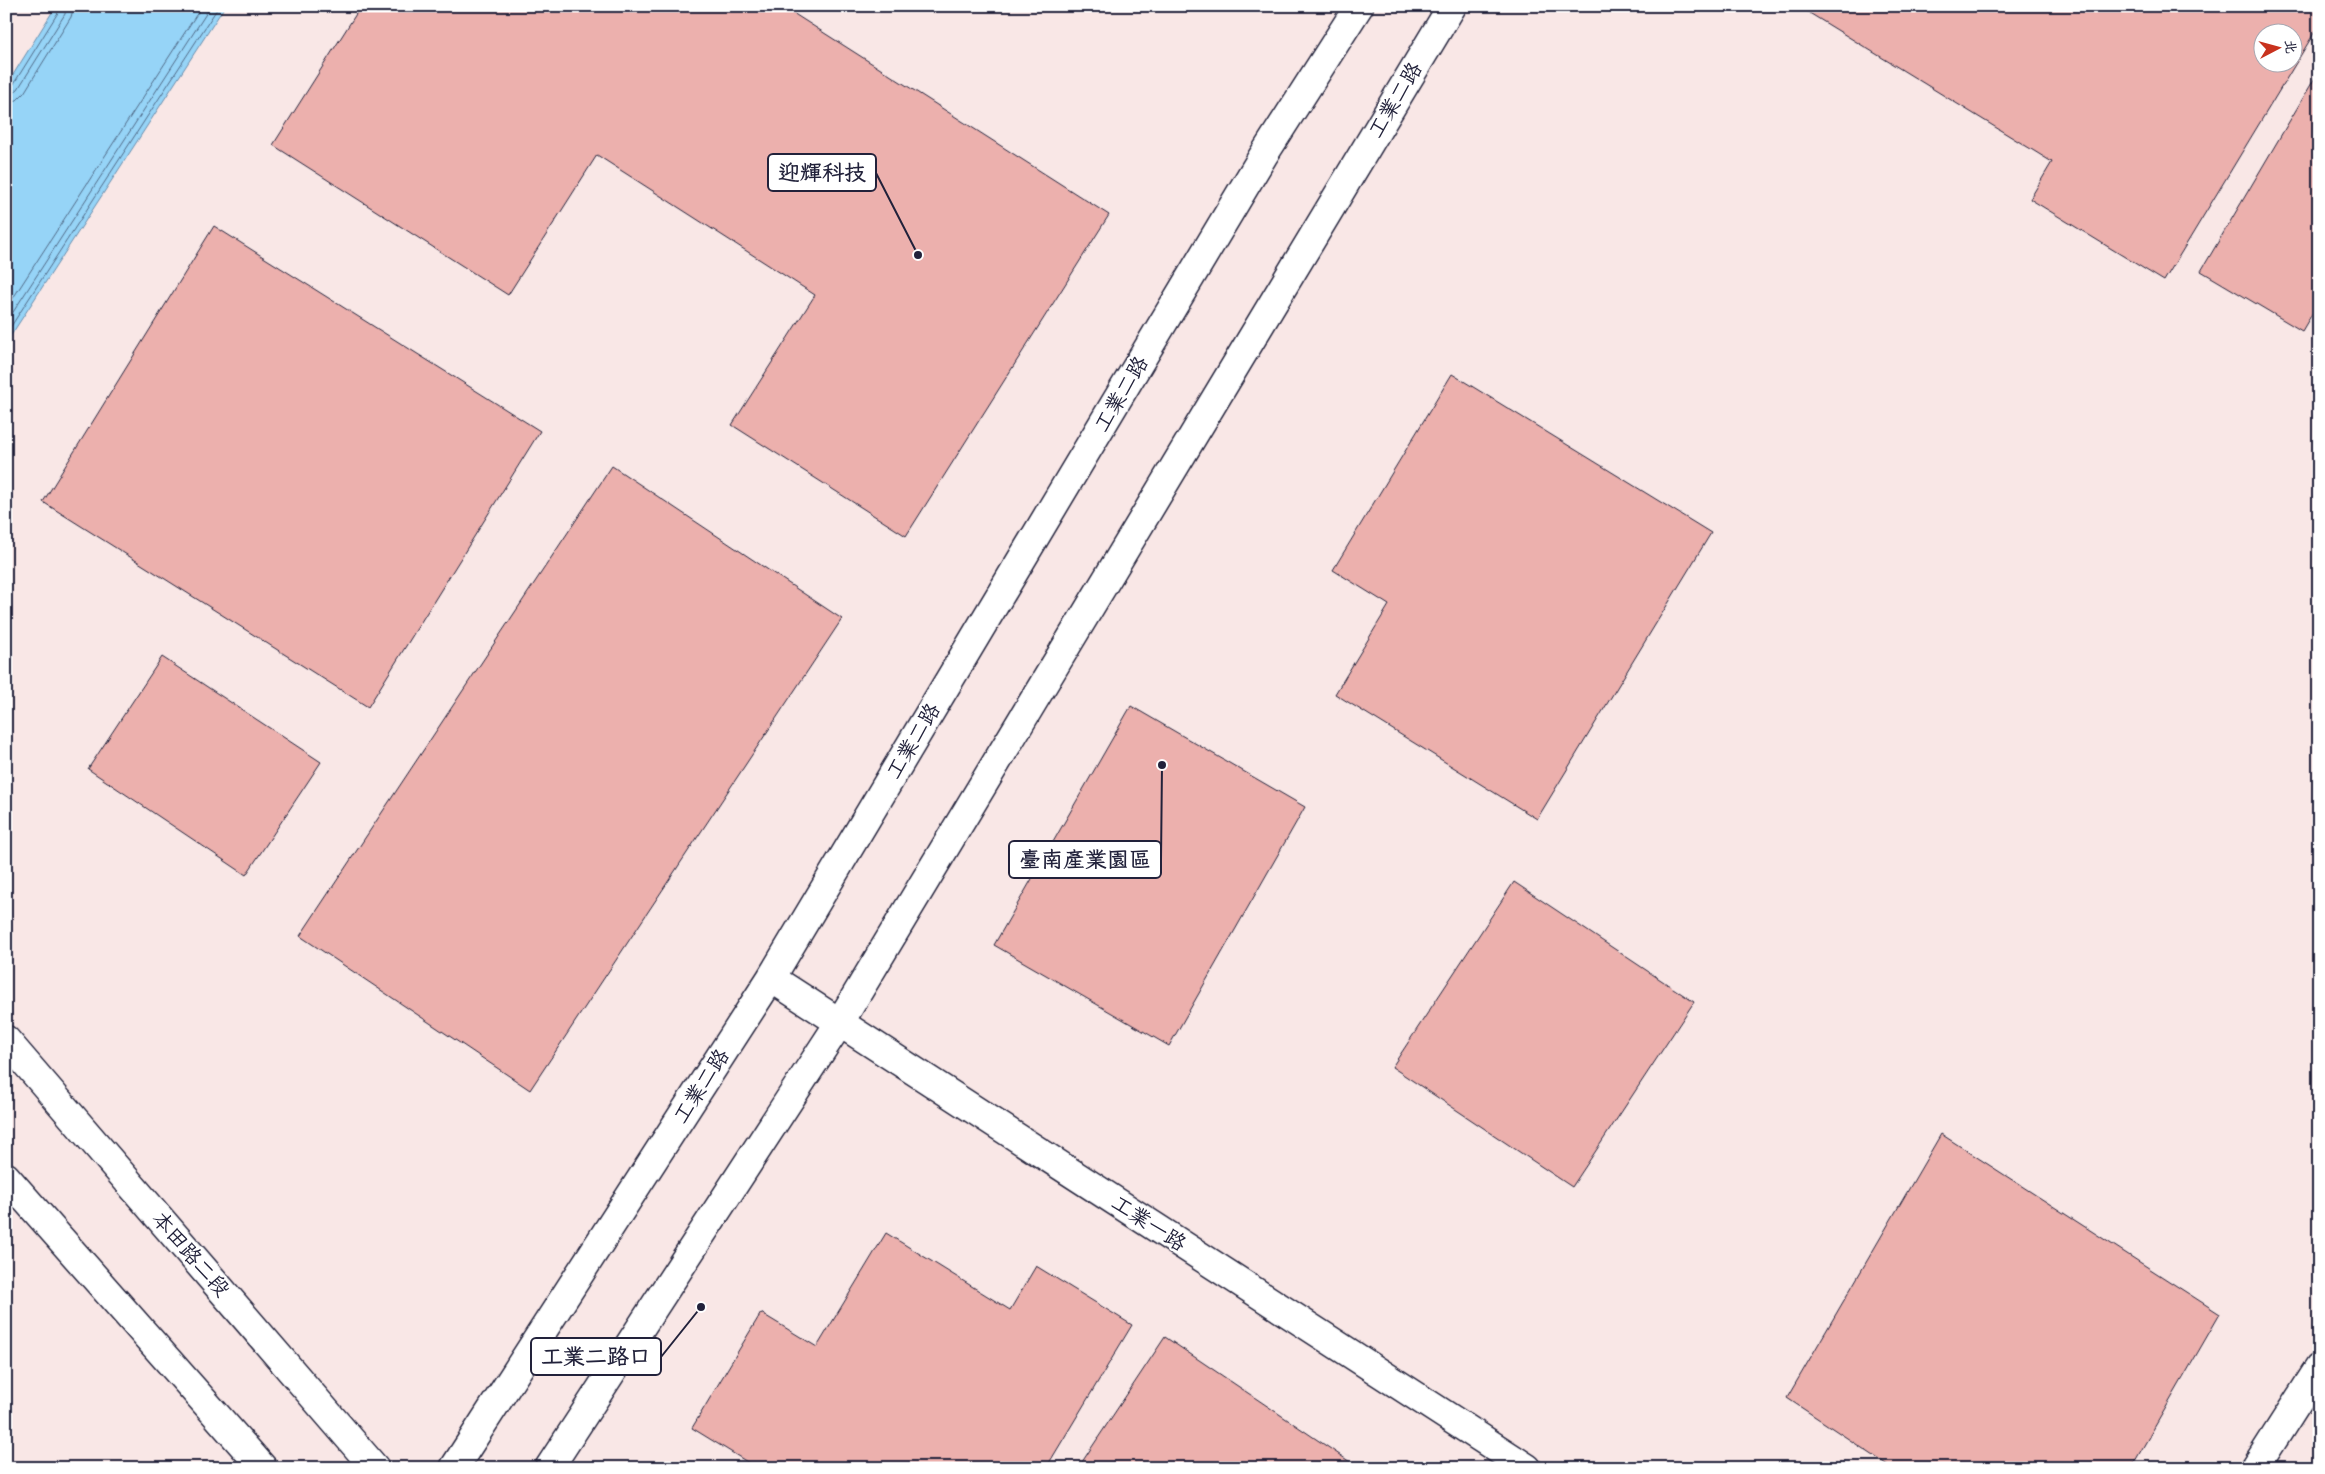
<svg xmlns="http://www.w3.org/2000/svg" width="2325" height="1474" font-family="Caveat,'LXGW WenKai TC',sans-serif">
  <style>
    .built { fill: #f9e7e6; fill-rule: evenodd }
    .water { fill: #96d4f7; stroke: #688dac }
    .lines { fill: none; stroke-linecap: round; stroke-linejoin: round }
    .shore { stroke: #506986; stroke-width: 1 }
    .building { fill: #ecb0ad; stroke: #22223b; fill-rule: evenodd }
    .street-casing { stroke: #22223b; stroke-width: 31 }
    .secondary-casing { stroke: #22223b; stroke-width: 31 }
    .street { stroke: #fff; stroke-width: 28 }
    .secondary { stroke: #fff; stroke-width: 28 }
    .labels { text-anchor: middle; stroke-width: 4.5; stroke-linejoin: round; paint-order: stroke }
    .street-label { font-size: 21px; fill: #22223b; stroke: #fff }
    .leader { fill: none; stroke: #22223b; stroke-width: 2 }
    .callout-dot { fill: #22223b; stroke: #fff; stroke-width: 2 }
    .callout { fill: #fff; stroke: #22223b; stroke-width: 2 }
    .callout-label { font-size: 22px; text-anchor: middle; font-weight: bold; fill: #22223b }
  </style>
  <rect width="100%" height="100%" fill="#fff"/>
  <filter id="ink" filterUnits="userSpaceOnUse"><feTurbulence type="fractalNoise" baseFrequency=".02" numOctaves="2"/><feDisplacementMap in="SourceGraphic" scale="10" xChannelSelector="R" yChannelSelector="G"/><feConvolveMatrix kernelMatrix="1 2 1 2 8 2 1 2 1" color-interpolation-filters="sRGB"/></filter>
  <g filter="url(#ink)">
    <path class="built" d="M6,6h2313v1462h-2313zM2262,32h30v30h-30z"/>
    <path class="water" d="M56,6h169l-219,337v-257z"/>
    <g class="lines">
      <path class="shore" d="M6,88l7,-3 46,-74 1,-5
        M6,94l7,-1 5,-4 47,-75 1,-8
        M6,102l11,-2 7,-7 47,-76 3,-11
        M6,309l196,-303
        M6,323l205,-317
        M6,334l213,-328"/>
    </g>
    <path class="building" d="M361,6h421l327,209 -203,321 -174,-111 83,-130 -218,-140 -89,140 -235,-150z
      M1798,6h521v19l-155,256 -134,-82 22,-37zM2262,32h30v30h-30z
      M2319,71v231l-17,29 -101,-60z
      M214,226l326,205 -172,276 -325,-205z
      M1452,374l259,159 -174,286 -202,-125 54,-89 -56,-35z
      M612,466l230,153 -312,471 -230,-154z
      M162,657l159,105 -75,113 -158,-106z
      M1131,706l174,101 -136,239 -175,-101z
      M1514,882l180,120 -122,185 -180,-120z
      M1941,1134l279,180 -89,154h-239l-105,-70z
      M886,1233l124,77 26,-44 96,59 -86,143h-289l-65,-40 69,-115 56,34z
      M1165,1337l194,131h-281z"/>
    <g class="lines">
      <g class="street-casing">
        <path id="street" d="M771,978l756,490
          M454,1468l317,-490 492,-822 96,-150
          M549,1468l291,-446 612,-1016
          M2255,1468l64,-100"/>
      </g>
      <g class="secondary-casing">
        <path id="secondary" d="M6,1040l369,428
          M6,1177l257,291"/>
      </g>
      <use href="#street" class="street"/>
      <use href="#secondary" class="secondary"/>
    </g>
  </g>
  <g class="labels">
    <g class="street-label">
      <text transform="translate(1395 100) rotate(-59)" y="7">工業二路</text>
      <text transform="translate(1121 394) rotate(-59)" y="7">工業二路</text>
      <text transform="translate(913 741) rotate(-59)" y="7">工業二路</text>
      <text transform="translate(701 1086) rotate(-57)" y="7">工業二路</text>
      <text transform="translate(1149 1223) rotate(33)" y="7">工業一路</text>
      <text transform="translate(191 1254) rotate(49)" y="7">本田路二段</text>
    </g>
  </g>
  <path class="leader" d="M918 255L876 173M1162 765L1161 860M701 1307L661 1357"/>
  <g class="callout-dot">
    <circle cx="918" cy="255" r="5"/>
    <circle cx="1162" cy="765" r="5"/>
    <circle cx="701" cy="1307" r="5"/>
  </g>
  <g class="callout">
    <rect x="768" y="154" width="108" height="37" rx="5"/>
    <rect x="1009" y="841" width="152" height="37" rx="5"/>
    <rect x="531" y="1338" width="130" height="37" rx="5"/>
  </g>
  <g class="callout-label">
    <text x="822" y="180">迎輝科技</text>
    <text x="1085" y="867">臺南產業園區</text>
    <text x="596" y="1364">工業二路口</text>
  </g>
  <rect width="2325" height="1474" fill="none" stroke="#fff" stroke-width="25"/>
  <rect x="12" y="12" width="2300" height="1449" fill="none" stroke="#22223b" stroke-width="2" filter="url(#ink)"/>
  <g transform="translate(2278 48) rotate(84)"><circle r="24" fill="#ffffff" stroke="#a7a7b1"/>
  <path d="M0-4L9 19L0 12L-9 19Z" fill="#c8321e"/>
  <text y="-8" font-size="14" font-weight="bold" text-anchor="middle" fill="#22223b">北</text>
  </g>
</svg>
